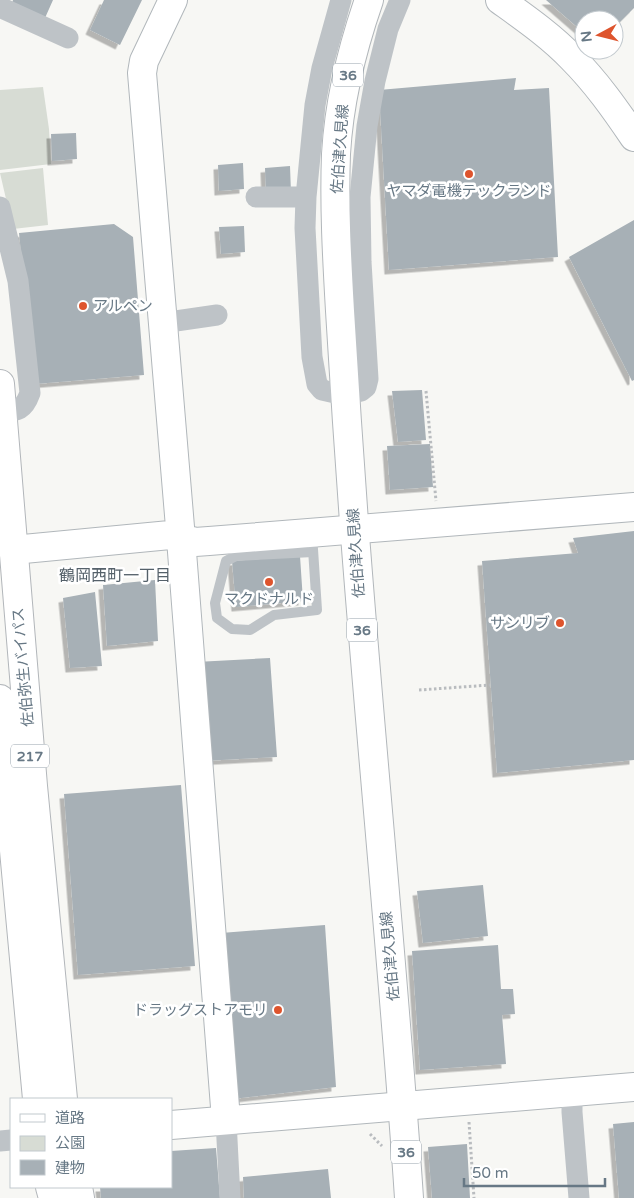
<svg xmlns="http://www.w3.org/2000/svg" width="634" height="1198" font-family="'Varela Round','Noto Sans JP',sans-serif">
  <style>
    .green { fill: #d7dcd4 }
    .building { fill: #a7b0b6; filter: url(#shadow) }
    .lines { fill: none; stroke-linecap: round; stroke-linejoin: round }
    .secondary-casing { stroke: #b1b7bb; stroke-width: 30 }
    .primary-casing { stroke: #b2b7bb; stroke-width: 30 }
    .highway-casing { stroke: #b2b6ba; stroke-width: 30 }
    .path { stroke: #b9bcbf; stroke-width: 3; stroke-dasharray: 2.5 2.5; stroke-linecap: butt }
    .lane { stroke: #bec3c7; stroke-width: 10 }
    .street { stroke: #bec3c7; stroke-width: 21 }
    .secondary { stroke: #fff; stroke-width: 28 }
    .primary { stroke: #fff; stroke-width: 28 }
    .highway { stroke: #fff; stroke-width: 28 }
    .poi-dot { fill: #de542d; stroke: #fff; stroke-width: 2 }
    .labels { text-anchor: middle; stroke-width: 5; stroke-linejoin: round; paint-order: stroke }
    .shield { fill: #fff; stroke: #95a0aa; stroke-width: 1 }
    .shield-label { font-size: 14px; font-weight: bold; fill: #677885 }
    .street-label { font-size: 15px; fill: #677885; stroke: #fff }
    .poi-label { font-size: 15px; fill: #677885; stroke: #fff }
    .neighbourhood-label { font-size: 16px; fill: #55616a; stroke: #fff }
  </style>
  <defs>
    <filter id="shadow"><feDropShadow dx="-4.5" dy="4.5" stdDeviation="0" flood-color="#0004"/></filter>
  </defs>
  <rect width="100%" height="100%" fill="#f7f7f4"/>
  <path class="green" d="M43,87l6,42 2,35 -51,6v-80z
    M43,168l5,57 -35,4 -13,-56z"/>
  <path class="building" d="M13,0h40l-8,18 -33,-15z
    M104,0h38l-22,45 -30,-15z
    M546,0h88v8l-20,20v-8h-30v13z
    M516,78l-2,12 35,-2 9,169 -169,13 -10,-180z
    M76,133l1,26 -25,2 -1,-27z
    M243,163l1,26 -25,2 -1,-26z
    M290,166l1,27 -25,1 -1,-26z
    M634,220v160l-2,1 -63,-124z
    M114,224l19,13 11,138 -109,9 -16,-151z
    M244,226l1,26 -24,2 -2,-27z
    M422,390l4,50 -28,2 -6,-51z
    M430,444l3,43 -43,3 -3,-44z
    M634,531v229l-137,13 -15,-212 96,-8 -5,-15z
    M300,556l3,45 -67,6 -4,-46z
    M155,580l3,61 -51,5 -4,-61z
    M95,592l7,74 -32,2 -7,-70z
    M270,658l7,99 -74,4 -7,-99z
    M181,785l14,181 -117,9 -14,-181z
    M483,885l5,51 -65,7 -6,-52z
    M325,925l11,162 -103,12 -12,-166z
    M498,945l3,44h12l2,25 -13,1 4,49 -86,6 -8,-119z
    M634,1122v76h-15l-6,-74z
    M467,1144l3,54h-38l-4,-51z
    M216,1148l4,50h-119l-1,-11h71v-36z
    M328,1169l3,29h-87l-1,-21z"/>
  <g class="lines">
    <g class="secondary-casing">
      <path id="secondary" d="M173,0l-29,61 -2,12 39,466 45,581
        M500,0c25,18 51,36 72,58 24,24 43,51 62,79
        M13,550l157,-15 25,7 14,-1 425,-34
        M171,1125l463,-38"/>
    </g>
    <g class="primary-casing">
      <path id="primary" d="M369,0c-17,49 -30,101 -33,154 -2,52 1,105 4,157 4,70 9,141 14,211 17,226 40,451 55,676"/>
    </g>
    <g class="highway-casing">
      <path id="highway" d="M0,384l33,402 30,313
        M0,699l37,400
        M50,1187l3,11
        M78,1187l2,11"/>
    </g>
    <path class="path" d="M426,391l10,110
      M419,690l71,-5
      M469,1122l5,76
      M370,1134l12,12"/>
    <path class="lane" d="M312,534l5,76 -43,5 -24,15 -18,-1 -15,-11 -2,-15 11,-42 10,-5 77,-4"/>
    <path class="street" d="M341,0l-19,68 -7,37 -9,92 -1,31 7,129 5,27 5,6 22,5 17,-4 5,-4 2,-8 -7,-117 -1,-65 7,-71 8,-45 13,-52 12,-29
      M4,9l64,29
      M256,197h50
      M0,207l18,74 12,112c-6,17 -12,18 -30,20
      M162,323l55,-8
      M572,1093v19l7,86
      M226,1120l4,78
      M0,1141l11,-1"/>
    <use href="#secondary" class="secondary"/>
    <use href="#primary" class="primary"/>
    <use href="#highway" class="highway"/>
  </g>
  <g class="poi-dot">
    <circle cx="469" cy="174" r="5"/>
    <circle cx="83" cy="306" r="5"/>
    <circle cx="269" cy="582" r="5"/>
    <circle cx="560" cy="623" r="5"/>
    <circle cx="278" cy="1010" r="5"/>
  </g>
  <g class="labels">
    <g class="shield">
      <rect x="333" y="63.5" width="30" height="23" rx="4"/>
      <rect x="347" y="618.5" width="30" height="23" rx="4"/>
      <rect x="11" y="744.5" width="38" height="23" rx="4"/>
      <rect x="391" y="1140.5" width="30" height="23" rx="4"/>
    </g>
    <g class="shield-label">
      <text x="348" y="80">36</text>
      <text x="362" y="635">36</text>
      <text x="30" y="761">217</text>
      <text x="406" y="1157">36</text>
    </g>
    <g class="street-label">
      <text transform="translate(340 149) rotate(-86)" y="5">佐伯津久見線</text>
      <text transform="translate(356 553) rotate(-94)" y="5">佐伯津久見線</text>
      <text transform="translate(23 667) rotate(-95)" y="5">佐伯弥生バイパス</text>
      <text transform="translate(390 956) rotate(-95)" y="5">佐伯津久見線</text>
    </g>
    <g class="poi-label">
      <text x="469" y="196">ヤマダ電機テックランド</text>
      <text x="93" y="311" text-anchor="start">アルペン</text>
      <text x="269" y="604">マクドナルド</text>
      <text x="550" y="628" text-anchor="end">サンリブ</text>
      <text x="268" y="1015" text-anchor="end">ドラッグストアモリ</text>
    </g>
    <g class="neighbourhood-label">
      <text x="115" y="581">鶴岡西町一丁目</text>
    </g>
  </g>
  <rect x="10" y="1098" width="162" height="90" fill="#ffffff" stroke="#c2c9ce"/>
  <rect x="20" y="1114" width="25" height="8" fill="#ffffff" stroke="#c2c9ce"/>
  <text x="55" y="1123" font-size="15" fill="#677885">道路</text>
  <rect x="20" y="1136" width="25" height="15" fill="#d7dcd4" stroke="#c2c9ce"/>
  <text x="55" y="1148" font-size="15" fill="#677885">公園</text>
  <rect x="20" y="1160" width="25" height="15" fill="#a7b0b6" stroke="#c2c9ce"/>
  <text x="55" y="1173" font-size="15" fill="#677885">建物</text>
  <g transform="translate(599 35) rotate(263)"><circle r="24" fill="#ffffff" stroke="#c2c9ce"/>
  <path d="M0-4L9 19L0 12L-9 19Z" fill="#de542d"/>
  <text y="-8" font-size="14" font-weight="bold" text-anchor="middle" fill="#677885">N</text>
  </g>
  <path d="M464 1178v8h141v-8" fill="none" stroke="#677885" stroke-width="2.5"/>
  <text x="472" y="1178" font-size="15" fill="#677885" stroke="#ffffff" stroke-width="4" paint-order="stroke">50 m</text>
</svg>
